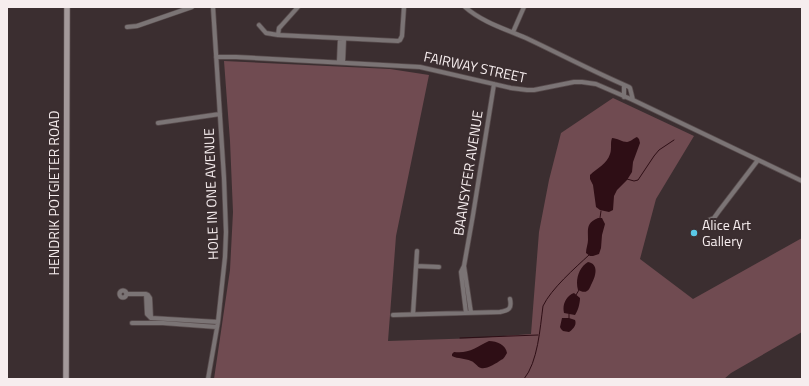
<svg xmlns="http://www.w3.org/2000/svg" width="809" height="386" font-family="'Titillium Web',sans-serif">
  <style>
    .green { fill: #704b51 }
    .water { fill: #2e0e15 }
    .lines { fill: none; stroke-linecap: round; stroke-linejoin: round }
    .stream { stroke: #2e0e15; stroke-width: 1 }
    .street-casing { stroke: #594d4e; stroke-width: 5.5 }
    .secondary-casing { stroke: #594d4e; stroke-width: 7 }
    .street { stroke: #7b7475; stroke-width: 4 }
    .secondary { stroke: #a3999a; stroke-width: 5.5 }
    .poi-dot { fill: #5ac8e6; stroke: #3b2e30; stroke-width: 1.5 }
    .labels { text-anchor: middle; stroke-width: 4; stroke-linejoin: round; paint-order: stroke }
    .street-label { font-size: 14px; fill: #f6edee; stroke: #3b2e30 }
    .poi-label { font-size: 14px; fill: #f6edee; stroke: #3b2e30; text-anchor: start }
  </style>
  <rect width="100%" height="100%" fill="#3b2e30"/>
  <path class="green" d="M224,61l166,8 39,6 -33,161 -8,105 91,-3 52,-4 8,-102 10,-52 12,-47 52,-35 81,38 -38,63 -16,60 53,40 109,-61v94l-71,41 -7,6h-510l16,-109 3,-58 -3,-71z"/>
  <path class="water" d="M637,137l2,2 1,4 -7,19 -1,10 -5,8 -10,10 -3,6 -1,14 -4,2 -9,-2 -4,-3 -3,-22 -3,-6v-4c7,-7 17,-11 20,-21 2,-6 0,-11 2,-16 5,0 10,4 15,4 3,0 7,-4 10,-5z
    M598,218h4l3,6 -3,11 -1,13 -2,6 -6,2h-3l-4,-3c0,-5 2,-9 2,-13 0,-11 -2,-17 10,-22z
    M588,262c12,2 7,16 3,23 -1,2 -2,5 -4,6 -3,2 -6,0 -9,-1 -3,-10 1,-23 10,-28z
    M574,293l6,5c0,5 -2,13 -5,17l-11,-2c-2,-8 2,-17 10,-20z
    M562,318h7l6,2c2,5 -2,9 -6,12l-6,-1 -2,-2 -1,-2z
    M489,341c8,0 17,4 18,12 -2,3 -3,6 -6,7 -4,3 -16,10 -20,8 -4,-1 -6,-6 -10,-7 -6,-3 -13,-2 -19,-5v-2l2,-2c15,2 22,-5 35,-11z"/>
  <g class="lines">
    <path class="stream" d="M627,179l7,2 4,-1 16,-24 5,-6 15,-10
      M600,218l1,-7
      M576,295l3,-5
      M569,318v-4
      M460,338l78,-3
      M524,379c14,-17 16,-51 19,-73 8,-17 32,-38 46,-51"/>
    <g class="street-casing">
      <path id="street" d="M298,7l-17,19 -2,2 -1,7 120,6 2,-1 2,-4 2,-29
        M465,7c17,15 40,22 61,31 34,16 68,34 103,49l1,1 3,12
        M259,25l7,8 12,2
        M127,27l10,-1 55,-19
        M513,32l11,-25
        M216,57h20l184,10 91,21 16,2h7l40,-8h8l14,2 37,16 169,81
        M339,62l1,-23
        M343,62l1,-23
        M624,85v12
        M158,123l62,-9
        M709,220l5,-2 5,-7 39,-51
        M416,266l23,1
        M464,266l7,47
        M119.5 294a3.5 3.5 0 1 1 7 0a3.5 3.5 0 1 1-7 0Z
        M126,294h20l2,1 2,3 1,20
        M146,294l1,20 4,4 67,4
        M466,313l-5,-41 3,-6 9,-51 21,-131
        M413,314l4,-63
        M393,315l107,-3c9,-2 12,-3 10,-13
        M132,323h31l54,4
        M208,379l10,-57 7,-65 1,-25 -2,-54 -11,-171"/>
    </g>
    <g class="secondary-casing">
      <path id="secondary" d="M66,379l1,-372"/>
    </g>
    <use href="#street" class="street"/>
    <use href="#secondary" class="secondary"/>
  </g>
  <circle class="poi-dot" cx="694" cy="233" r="4"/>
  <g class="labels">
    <g class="street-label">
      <text transform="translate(475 67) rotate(12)" y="5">FAIRWAY STREET</text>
      <text transform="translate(468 173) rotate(-81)" y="5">BAANSYFER AVENUE</text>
      <text transform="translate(54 193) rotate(-90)" y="5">HENDRIK POTGIETER ROAD</text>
      <text transform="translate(211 194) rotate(-92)" y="5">HOLE IN ONE AVENUE</text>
    </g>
    <g class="poi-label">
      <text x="702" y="230">Alice Art<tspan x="702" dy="16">Gallery</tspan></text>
    </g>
  </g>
  <rect width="809" height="386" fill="none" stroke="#f6edee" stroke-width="16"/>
</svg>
